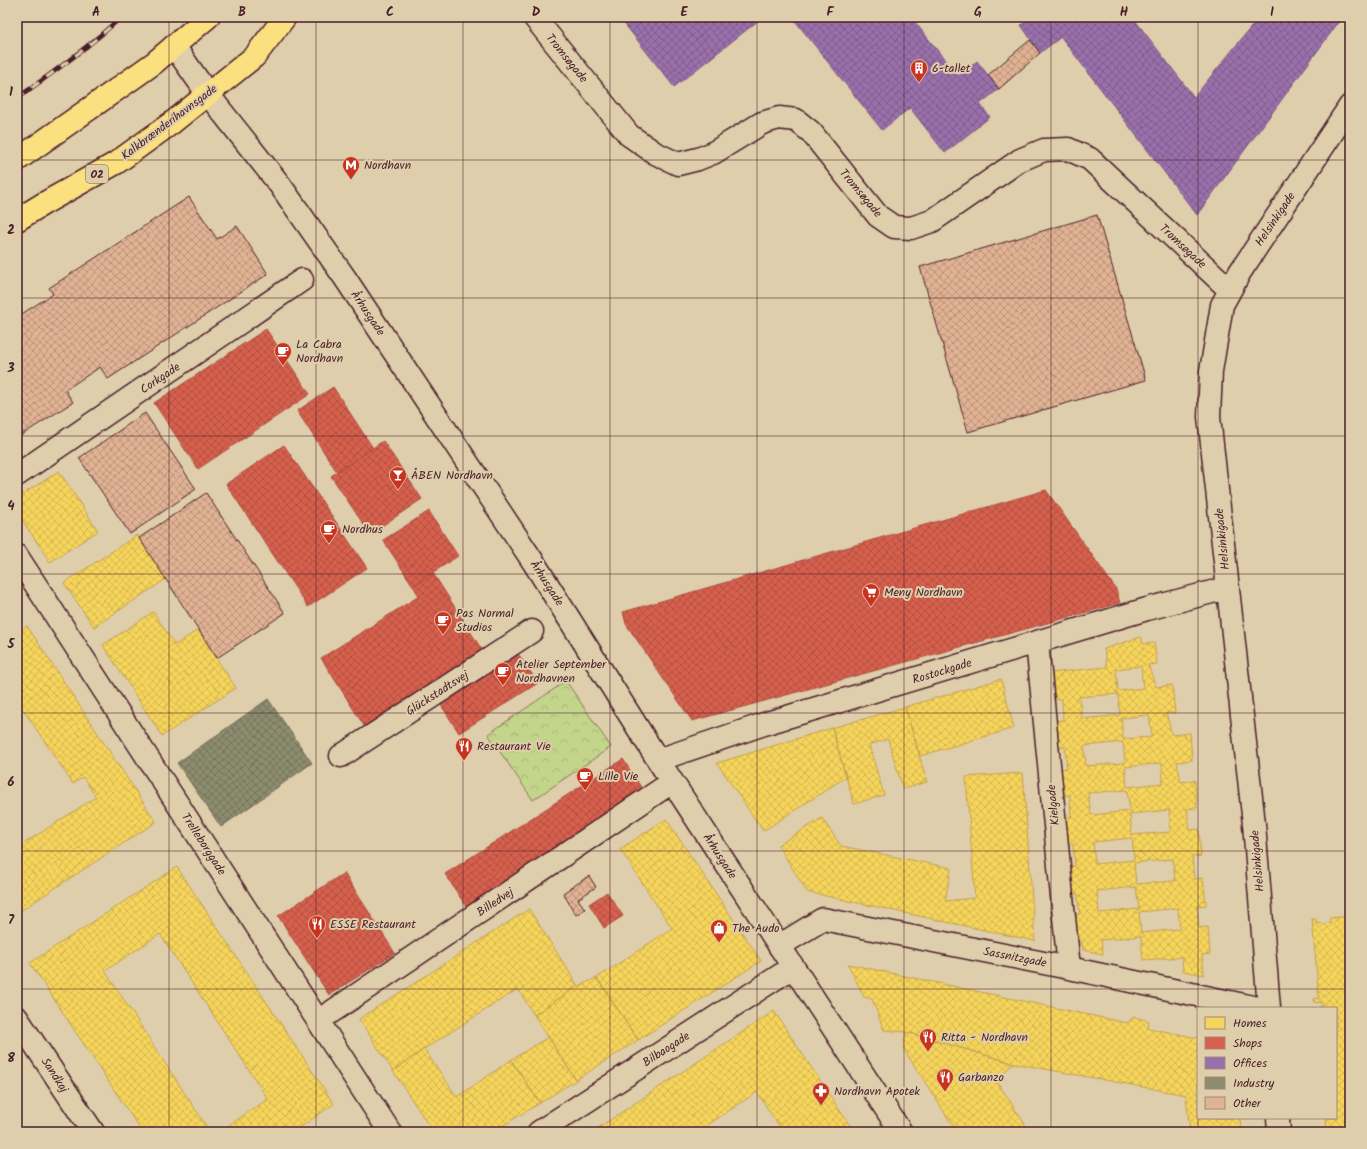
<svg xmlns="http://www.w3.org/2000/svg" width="1367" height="1149" font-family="Kalam,sans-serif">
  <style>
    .park { fill: url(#park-crowns); stroke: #867a5a }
    .homes { fill: url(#homes-cross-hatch); stroke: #c29e4d; fill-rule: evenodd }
    .shops { fill: url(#shops-cross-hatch); stroke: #ac4c43 }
    .offices { fill: url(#offices-cross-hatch); stroke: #815885 }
    .industry { fill: url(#industry-cross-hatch); stroke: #786b5a }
    .building { fill: url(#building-cross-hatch); stroke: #4a1f2b }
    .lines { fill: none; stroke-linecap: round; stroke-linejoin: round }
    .minor-casing { stroke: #4a1f2b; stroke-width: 25 }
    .primary-casing { stroke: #4a1f2b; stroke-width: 25 }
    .minor { stroke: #dfceab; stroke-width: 22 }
    .primary { stroke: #fbe080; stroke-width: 22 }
    .rail-casing { stroke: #4a1f2b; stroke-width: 4.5 }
    .rail { stroke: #dfceab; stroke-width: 3; stroke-dasharray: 9; stroke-linecap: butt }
    .grid { fill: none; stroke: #4a1f2b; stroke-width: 1; stroke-opacity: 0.55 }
    .labels { text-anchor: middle; stroke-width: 4; stroke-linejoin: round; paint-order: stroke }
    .shield { fill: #dfceab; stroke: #775451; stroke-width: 1 }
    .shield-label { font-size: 11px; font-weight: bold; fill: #4a1f2b }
    .street-label { font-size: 12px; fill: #4a1f2b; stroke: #dfceab }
    .poi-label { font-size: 12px; fill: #4a1f2b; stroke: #dfceab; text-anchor: start }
    .neatline { fill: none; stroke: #4a1f2b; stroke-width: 1.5 }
    .grid-label { font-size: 13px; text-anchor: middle; font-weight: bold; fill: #4a1f2b }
  </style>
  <defs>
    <pattern id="park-crowns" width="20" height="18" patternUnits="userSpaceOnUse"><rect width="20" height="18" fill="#c3d58a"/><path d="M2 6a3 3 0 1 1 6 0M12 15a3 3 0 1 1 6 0" fill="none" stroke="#a9b677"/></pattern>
    <pattern id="homes-cross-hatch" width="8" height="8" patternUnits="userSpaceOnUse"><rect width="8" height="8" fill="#f6d55c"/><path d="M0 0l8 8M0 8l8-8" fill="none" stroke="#d4b650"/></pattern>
    <pattern id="shops-cross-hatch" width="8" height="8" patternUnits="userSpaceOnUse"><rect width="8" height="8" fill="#d6604d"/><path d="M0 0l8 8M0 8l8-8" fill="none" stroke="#b04f40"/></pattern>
    <pattern id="offices-cross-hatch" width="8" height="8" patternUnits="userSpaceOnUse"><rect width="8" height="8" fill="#9970ab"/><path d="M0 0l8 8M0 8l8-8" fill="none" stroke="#7f5b8b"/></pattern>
    <pattern id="industry-cross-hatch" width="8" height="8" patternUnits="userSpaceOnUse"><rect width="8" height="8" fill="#8c8c6e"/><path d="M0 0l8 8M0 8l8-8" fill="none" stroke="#74725b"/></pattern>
    <pattern id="building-cross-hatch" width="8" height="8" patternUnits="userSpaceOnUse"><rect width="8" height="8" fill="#e1b394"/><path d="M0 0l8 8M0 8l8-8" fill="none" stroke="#b89179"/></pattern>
  </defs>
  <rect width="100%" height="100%" fill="#dfceab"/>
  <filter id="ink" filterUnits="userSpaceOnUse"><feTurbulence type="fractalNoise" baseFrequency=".025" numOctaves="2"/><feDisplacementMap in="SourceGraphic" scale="8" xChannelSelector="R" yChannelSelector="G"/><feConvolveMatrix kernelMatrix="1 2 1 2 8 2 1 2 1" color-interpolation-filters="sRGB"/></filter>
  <g filter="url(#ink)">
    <path class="park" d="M566,681l45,66 -78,53 -45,-66z"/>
    <path class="homes" d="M59,471l39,60 -48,31 -33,-50v-14z
      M137,535l29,44 -72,48 -30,-44z
      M153,612l22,33 23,-15 38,58 -74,48 -59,-91z
      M27,626l129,196 -139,91v-65l79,-51 -13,-20 -10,7 -56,-84v-68z
      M1141,637l2,7 11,-1 3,21 -9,1 8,22 16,-2 3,28h-9l6,22 18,-2 2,27 -15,2 4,20 14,-2 2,28 -10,1 3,21 9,-1 2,27 -9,1 2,22 9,-1 3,27 -9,1 2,22 9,-1 2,27 -8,1 2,20 -21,-4 -1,-14 -39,3 -2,-24 -40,4 2,14 -20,-4 -1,-8h-9l-2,-27 9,-1 -3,-21 -8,1 -3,-27 9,-1 -2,-22 -8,1 -3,-28h9l-1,-22 -10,1 -2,-27 9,-1 -2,-21 -10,1 -2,-27 10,-1 -1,-21 -11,1 -2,-27 58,-6 -3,-18zM1141,666l2,22 -25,3 -2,-22zM1118,694l2,21 -38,4 -3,-22zM1149,715l3,22 -29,2 -2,-21zM1123,742l2,21 -39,3 -2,-20zM1162,763l1,20 -36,4 -2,-20zM1127,790l3,21 -39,4 -3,-22zM1169,810l2,22 -39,3 -2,-21zM1132,838l2,22 -39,4 -2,-22zM1173,859l2,22 -39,3 -2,-21zM1136,887l3,22 -40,4 -2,-22zM1178,908l2,21 -39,4 -2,-21z
      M1001,679l13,49 -94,28 -15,-49z
      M905,707l22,75 -24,7 -15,-50 -19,6 15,50 -30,9 -22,-76z
      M832,728l14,49 -83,54 -46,-68z
      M1023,773l12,168 -228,-49 -29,-47 44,-27 19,28 110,22 -6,33 30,-3 -9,-121z
      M666,819l95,142 -123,79 -41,-62 75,-50 -52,-79z
      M177,867l157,237 -41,28h-74l49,-33 -108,-165 -55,37 105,161h-68l-112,-169z
      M529,909l49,77 -44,29 -16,-26 -94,60 -31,22 -34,-52z
      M1350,916v216h-23l-1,-14h10v-110h-15v-6l-6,1 -1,-4 5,-1 -7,-79h4v5l14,-1v-5z
      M848,964l279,59 7,-6 15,4 -1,7 50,10v80h42l1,14h-51l-4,-37 -173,-32 -107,-31 -22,-2 -12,-31 -8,-2z
      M597,978l41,62 -62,40 -42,-65 44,-29z
      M774,1011l80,121h-71l-26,-40 -60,40h-105z
      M906,1032l107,31 -15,16v4l32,49h-73l-54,-84z
      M548,1037l28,43 -36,23 -29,-43z
      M424,1049l33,48 54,-37 29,43 -48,29h-59l-40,-61z"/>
    <path class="shops" d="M266,329l44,65 -112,75 -44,-66z
      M333,387l40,61 -36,24 -40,-61z
      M383,441l39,58 -52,35 -39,-58z
      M284,445l83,123 -59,39 -82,-123z
      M1046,490l70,99 4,14 -428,118 -66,-97 -3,-12z
      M429,511l29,45 -45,30 -30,-46z
      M433,573l51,80 -118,76 -45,-71 98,-62 -6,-10z
      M519,655l19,28 -79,50 -18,-28z
      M623,759l21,33 -177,116 -22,-34z
      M344,873l51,80 -66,42 -51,-79z
      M607,892l16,24 -19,12 -15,-24z"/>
    <path class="offices" d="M619,17h144l-89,70z
      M792,17h119l47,59 19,-15 22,28 -19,15 10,13 -45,36 -35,-45 -28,22z
      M1031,17h108l-4,3 59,77 62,-76 -3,-4h87l1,2 -144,196 -136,-178 -21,16 -19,-28z"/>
    <path class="industry" d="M268,699l44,64 -91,64 -44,-64z"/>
    <path class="building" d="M1030,40l10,13 -41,36 -11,-14z
      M189,197l28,42 20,-13 31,48 -157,103 -3,2 -8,-12 -35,23 8,12 -56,36v-121l36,-23 -4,-6z
      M1097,215l49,165 -178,52 -48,-165z
      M145,413l51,76 -66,45 -51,-76z
      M206,493l79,120 -68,45 -78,-120z
      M589,876l7,11 -18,12 7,10 -9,6 -13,-22z"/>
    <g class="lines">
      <g class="minor-casing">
        <path id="minor" d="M534,17l95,118 26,18 23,11 20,-5 15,-6 49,-30 17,-5 17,2 15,12 67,84 16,11 17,1 21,-7 88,-61 24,-10 24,-1 22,10 140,131
          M174,46l33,47 73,92 65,93 189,285 124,197 243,372
          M17,475l285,-195
          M17,556l373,576
          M1037,642l32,326
          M341,756l191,-125
          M658,760l109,-37 380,-114 80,-21
          M779,946l44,-27 246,49 189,40
          M1269,1008l-15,-184 -45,-407 2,-46 11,-66 18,-33 110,-166
          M17,1018l76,114
          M318,1021l354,-239
          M1278,1118l1,14
          M539,1132l254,-165"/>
      </g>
      <g class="primary-casing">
        <path id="primary" d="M17,160l137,-97 54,-46
          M17,220l26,-16 73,-41 57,-41 82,-66 30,-39"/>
      </g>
      <use href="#minor" class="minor"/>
      <use href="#primary" class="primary"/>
      <g class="rail-casing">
        <path id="rail" d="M17,98c36,-25 72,-51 104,-81"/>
      </g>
      <use href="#rail" class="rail"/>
    </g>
  </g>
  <path class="grid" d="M169,17v1115M316,17v1115M463,17v1115M610,17v1115M757,17v1115M904,17v1115M1051,17v1115M1198,17v991M17,160h1333M17,298h1333M17,436h1333M17,574h1333M17,713h1333M17,851h1333M17,989h1333M1198,1008v110M1198,1118v14"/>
  <defs>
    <g id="building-pin" transform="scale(0.9)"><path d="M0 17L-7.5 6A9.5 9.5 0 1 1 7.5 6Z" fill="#c8321e" stroke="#dfceab"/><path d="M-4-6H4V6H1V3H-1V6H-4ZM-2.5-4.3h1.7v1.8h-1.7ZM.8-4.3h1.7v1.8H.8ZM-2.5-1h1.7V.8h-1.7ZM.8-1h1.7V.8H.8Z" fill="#fff"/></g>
    <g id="metro-pin" transform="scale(0.9)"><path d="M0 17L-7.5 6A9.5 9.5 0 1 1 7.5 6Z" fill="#c8321e" stroke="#dfceab"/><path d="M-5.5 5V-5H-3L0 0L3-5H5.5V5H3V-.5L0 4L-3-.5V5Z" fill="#fff"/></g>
    <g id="cafe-pin" transform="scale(0.9)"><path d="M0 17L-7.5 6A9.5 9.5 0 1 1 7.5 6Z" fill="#c8321e" stroke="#dfceab"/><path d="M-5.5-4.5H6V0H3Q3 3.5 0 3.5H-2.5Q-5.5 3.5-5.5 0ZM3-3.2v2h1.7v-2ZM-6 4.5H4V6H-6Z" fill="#fff"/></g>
    <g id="bar-pin" transform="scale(0.9)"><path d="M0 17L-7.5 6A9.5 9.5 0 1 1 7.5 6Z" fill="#c8321e" stroke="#dfceab"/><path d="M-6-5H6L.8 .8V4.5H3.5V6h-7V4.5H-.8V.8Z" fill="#fff"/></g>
    <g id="supermarket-pin" transform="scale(0.9)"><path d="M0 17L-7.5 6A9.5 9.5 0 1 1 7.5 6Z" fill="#c8321e" stroke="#dfceab"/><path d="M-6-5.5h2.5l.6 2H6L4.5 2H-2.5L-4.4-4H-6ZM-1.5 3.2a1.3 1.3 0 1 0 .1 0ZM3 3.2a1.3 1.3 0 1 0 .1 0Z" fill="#fff"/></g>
    <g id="restaurant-pin" transform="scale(0.9)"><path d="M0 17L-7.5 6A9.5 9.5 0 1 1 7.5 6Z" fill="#c8321e" stroke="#dfceab"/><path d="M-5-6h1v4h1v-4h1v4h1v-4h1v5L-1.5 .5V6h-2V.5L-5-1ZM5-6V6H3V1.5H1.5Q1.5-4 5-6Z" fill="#fff"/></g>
    <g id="shop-pin" transform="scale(0.9)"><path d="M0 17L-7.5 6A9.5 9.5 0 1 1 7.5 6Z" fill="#c8321e" stroke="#dfceab"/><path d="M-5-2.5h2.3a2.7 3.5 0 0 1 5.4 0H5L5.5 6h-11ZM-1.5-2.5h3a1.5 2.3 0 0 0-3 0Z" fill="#fff"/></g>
    <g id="pharmacy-pin" transform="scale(0.9)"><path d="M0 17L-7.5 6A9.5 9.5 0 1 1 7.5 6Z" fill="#c8321e" stroke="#dfceab"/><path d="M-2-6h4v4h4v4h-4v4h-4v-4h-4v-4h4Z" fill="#fff"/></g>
  </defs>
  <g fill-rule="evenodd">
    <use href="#building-pin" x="919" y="68"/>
    <use href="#metro-pin" x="351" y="165"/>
    <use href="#cafe-pin" x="283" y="351"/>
    <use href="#bar-pin" x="398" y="475"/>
    <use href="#cafe-pin" x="329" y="529"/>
    <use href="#supermarket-pin" x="871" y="592"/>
    <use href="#cafe-pin" x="443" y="620"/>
    <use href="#cafe-pin" x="503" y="671"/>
    <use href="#restaurant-pin" x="464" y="746"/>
    <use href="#cafe-pin" x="585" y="776"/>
    <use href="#restaurant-pin" x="317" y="924"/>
    <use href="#shop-pin" x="719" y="928"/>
    <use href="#restaurant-pin" x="928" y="1037"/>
    <use href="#restaurant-pin" x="945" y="1077"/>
    <use href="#pharmacy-pin" x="821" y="1091"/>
  </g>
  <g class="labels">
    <rect class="shield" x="86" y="165" width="22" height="18" rx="3"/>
    <g class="shield-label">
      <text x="97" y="178">O2</text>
    </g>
    <g class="street-label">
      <text transform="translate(567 58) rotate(51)" y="4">Tromsøgade</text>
      <text transform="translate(169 122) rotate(-37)" y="4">Kalkbrænderihavnsgade</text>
      <text transform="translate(861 193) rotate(50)" y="4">Tromsøgade</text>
      <text transform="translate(1275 219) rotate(-56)" y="4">Helsinkigade</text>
      <text transform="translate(1183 246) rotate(43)" y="4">Tromsøgade</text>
      <text transform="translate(368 313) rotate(56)" y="4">Århusgade</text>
      <text transform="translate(160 378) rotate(-34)" y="4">Corkgade</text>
      <text transform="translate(1222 539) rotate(-96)" y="4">Helsinkigade</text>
      <text transform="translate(547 583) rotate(57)" y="4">Århusgade</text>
      <text transform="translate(942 671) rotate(-17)" y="4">Rostockgade</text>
      <text transform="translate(437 693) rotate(-33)" y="4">Glückstadtsvej</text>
      <text transform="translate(1053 805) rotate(-96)" y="4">Kielgade</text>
      <text transform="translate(204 844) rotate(57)" y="4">Trelleborggade</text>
      <text transform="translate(720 856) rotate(57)" y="4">Århusgade</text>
      <text transform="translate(1257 861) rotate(-95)" y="4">Helsinkigade</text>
      <text transform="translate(495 902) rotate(-34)" y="4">Billedvej</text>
      <text transform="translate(1015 957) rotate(11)" y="4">Sassnitzgade</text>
      <text transform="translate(666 1049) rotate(-33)" y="4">Bilbaogade</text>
      <text transform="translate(55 1075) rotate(57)" y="4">Sandkaj</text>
    </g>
    <g class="poi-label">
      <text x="932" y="72">6-tallet</text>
      <text x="364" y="169">Nordhavn</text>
      <text x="296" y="348">La Cabra<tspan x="296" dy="14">Nordhavn</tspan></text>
      <text x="411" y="479">ÅBEN Nordhavn</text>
      <text x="342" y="533">Nordhus</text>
      <text x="884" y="596">Meny Nordhavn</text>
      <text x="456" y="617">Pas Normal<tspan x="456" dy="14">Studios</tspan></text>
      <text x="516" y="668">Atelier September<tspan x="516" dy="14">Nordhavnen</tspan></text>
      <text x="477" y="750">Restaurant Vie</text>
      <text x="598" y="780">Lille Vie</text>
      <text x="330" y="928">ESSE Restaurant</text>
      <text x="732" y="932">The Audo</text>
      <text x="941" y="1041">Ritta - Nordhavn</text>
      <text x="958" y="1081">Garbanzo</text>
      <text x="834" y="1095">Nordhavn Apotek</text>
    </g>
  </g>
  <rect width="1367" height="1149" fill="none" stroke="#dfceab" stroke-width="44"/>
  <rect x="1197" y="1007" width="140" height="112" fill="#dfceab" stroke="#a38878"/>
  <rect x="1205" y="1017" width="20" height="12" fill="#f6d55c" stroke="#a38878"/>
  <text x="1233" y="1027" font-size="12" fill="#4a1f2b">Homes</text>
  <rect x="1205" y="1037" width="20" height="12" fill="#d6604d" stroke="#a38878"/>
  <text x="1233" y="1047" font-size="12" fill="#4a1f2b">Shops</text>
  <rect x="1205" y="1057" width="20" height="12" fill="#9970ab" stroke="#a38878"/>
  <text x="1233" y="1067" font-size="12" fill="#4a1f2b">Offices</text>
  <rect x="1205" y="1077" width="20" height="12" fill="#8c8c6e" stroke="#a38878"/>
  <text x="1233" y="1087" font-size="12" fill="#4a1f2b">Industry</text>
  <rect x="1205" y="1097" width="20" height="12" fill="#e1b394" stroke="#a38878"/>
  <text x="1233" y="1107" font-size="12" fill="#4a1f2b">Other</text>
  <rect x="22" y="22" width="1323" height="1105" class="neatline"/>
  <g class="grid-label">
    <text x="96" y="16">A</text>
    <text x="242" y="16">B</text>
    <text x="390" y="16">C</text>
    <text x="536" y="16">D</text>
    <text x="684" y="16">E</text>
    <text x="830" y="16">F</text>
    <text x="978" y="16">G</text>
    <text x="1124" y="16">H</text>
    <text x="1272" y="16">I</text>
    <text x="11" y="96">1</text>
    <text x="11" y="234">2</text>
    <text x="11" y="372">3</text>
    <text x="11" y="510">4</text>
    <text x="11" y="648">5</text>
    <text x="11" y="786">6</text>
    <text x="11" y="924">7</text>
    <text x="11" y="1062">8</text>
  </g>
</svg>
